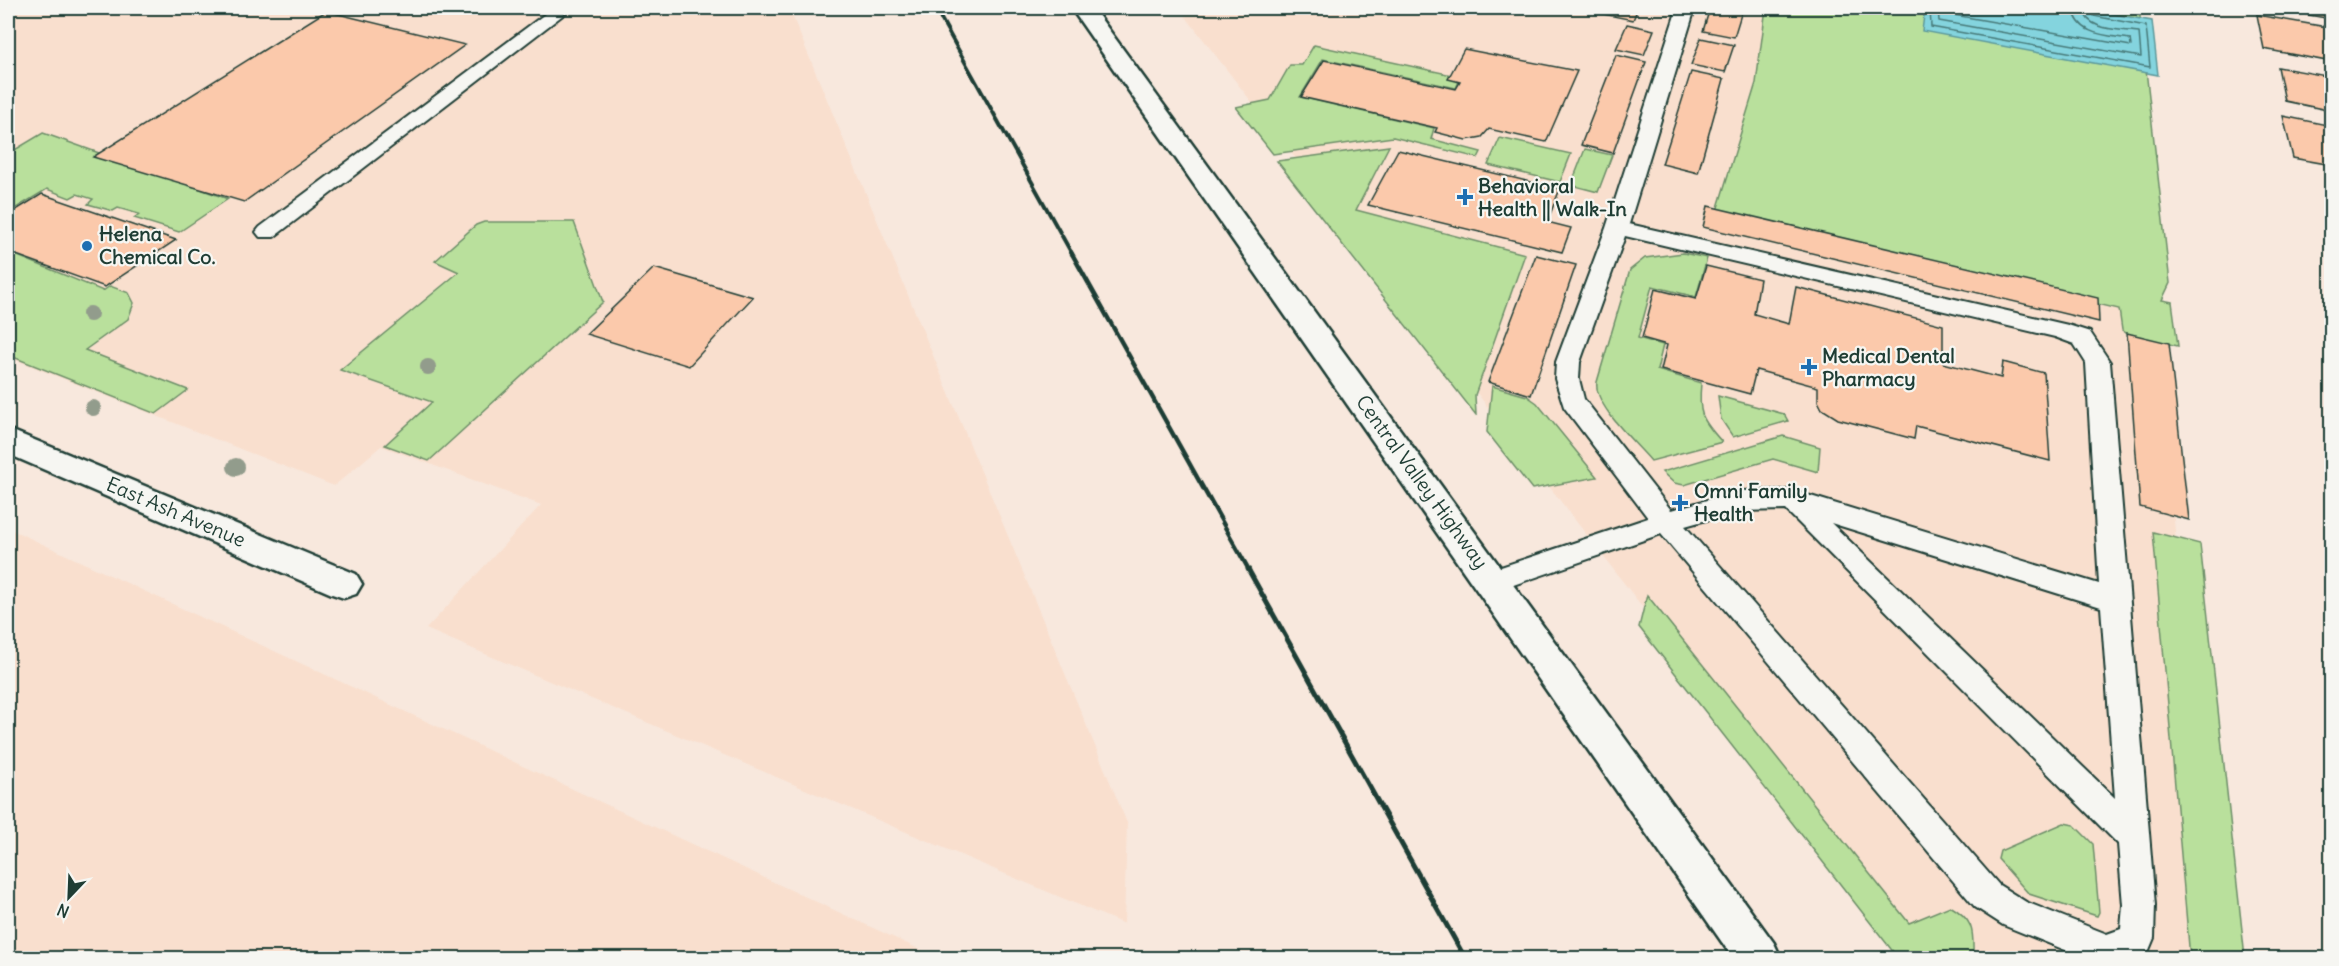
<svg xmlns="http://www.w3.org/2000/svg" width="2339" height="966" font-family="Delius,sans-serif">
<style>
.built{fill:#f9dfce}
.green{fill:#b9e09c;stroke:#6c8e68;stroke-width:1.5}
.water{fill:#84d4de;stroke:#5c989a;stroke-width:1.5}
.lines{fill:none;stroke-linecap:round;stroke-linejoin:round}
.shore{stroke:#477978;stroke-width:1.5}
.building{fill:#fbc9ab;stroke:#1f3d34;stroke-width:1.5}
.lane-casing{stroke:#1f3d34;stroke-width:4}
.street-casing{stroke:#1f3d34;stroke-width:5}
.primary-casing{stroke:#1f3d34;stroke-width:5}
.lane{fill:#f6f6f2;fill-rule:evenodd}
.street{fill:#f6f6f2;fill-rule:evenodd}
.primary{fill:#f6f6f2;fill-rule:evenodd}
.rail-far2{stroke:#1f3d34;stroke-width:4}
.rail-far1{stroke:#1f3d34;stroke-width:4.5}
.rail{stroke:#1f3d34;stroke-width:5}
.tree{fill:#929c8c}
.poi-dot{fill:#1f6fb2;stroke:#f6f6f2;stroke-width:2}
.labels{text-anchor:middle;stroke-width:4.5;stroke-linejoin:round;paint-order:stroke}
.poi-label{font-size:20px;font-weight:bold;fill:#1f3d34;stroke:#f6f6f2;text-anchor:start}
.street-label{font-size:20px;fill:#1f3d34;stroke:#f6f6f2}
</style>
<rect width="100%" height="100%" fill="#f8e8dd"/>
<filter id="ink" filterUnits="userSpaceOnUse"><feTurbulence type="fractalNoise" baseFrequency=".0167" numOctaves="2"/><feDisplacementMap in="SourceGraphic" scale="12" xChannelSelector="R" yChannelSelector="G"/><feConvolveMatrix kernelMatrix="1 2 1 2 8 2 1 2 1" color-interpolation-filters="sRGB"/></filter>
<g filter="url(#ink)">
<g class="built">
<path d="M8 8H789L1127 823 1124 924 426 629 541 505 381 446 334 486 8 357Z"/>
<path d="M1179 8H1766L1756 83 1717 214 2154 317 2217 958H1914Z"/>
<path d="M8 528 938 958H8Z"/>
</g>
<g class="green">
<path d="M1766 8H2139L2170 283 2162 300 2172 302 2178 346 2129 335 2122 330 2119 309 1716 214 1756 83Z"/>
<path d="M1314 45 1461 77 1456 88 1323 59 1300 97 1434 128 1431 139 1481 152 1478 158 1393 137 1273 154 1236 107 1270 100 1290 65H1302Z"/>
<path d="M43 133 228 199 179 232 134 218 139 214 118 208 113 211 88 204 93 199 77 194 70 198 47 189 8 213V154Z"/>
<path d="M1500 138 1571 154 1560 182 1488 165Z"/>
<path d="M1389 146 1356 210 1525 254 1475 395 1476 415 1277 161Z"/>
<path d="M1585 149 1612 155 1598 192 1571 185Z"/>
<path d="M484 222H574L603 302 429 461 385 445 432 402 340 370 459 272 435 261 476 225Z"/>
<path d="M8 252 103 291 110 286 129 293 134 303 128 319 85 350 188 390 156 414 8 355Z"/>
<path d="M1683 253 1707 258 1696 297 1652 286 1638 338 1663 345 1657 370 1701 383C1698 413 1701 419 1722 442L1651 461C1636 443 1593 405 1597 382L1630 270 1645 258Z"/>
<path d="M1492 386 1527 396 1537 403 1597 477 1532 489 1487 432Z"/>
<path d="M1718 396 1784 414 1788 421 1733 437 1721 419Z"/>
<path d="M1783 436 1820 447 1818 472 1773 459 1684 485 1674 483 1662 472Z"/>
<path d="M2153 532 2200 544 2245 958H2190Z"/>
<path d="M1647 595 1909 923 1950 906C1976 921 1973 933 1973 958H1898L1639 627Z"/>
<path d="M2064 823 2074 825 2093 844 2099 912 2097 916 2029 894 1998 859 2000 851Z"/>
</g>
<path class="water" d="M1925 8H2080L2152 21 2158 75 1922 31Z"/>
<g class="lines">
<g class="shore">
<path d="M1930 8 1931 27 2150 67 2146 26 2094 16 2090 8"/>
<path d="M1938 8 1939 21 2141 57 2139 32C2119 29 2088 32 2082 8"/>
<path d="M1947 8 1949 14 2131 46 2130 39C2106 35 2078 36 2073 8"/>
</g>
</g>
<g class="building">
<path d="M1573 8H1638L1633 20Z"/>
<path d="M1710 8 1742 11 1734 37 1703 31Z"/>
<path d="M2269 8H2332V19Z"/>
<path d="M326 11 465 45 244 202 93 157Z"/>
<path d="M2257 15 2332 28V62L2264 49Z"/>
<path d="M1627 24 1654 30 1644 55 1616 49Z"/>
<path d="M1701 38 1734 45 1725 72 1691 65Z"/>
<path d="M1464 49 1577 71 1546 142 1489 129 1482 137 1466 140 1435 132 1437 128 1301 97 1324 60 1456 89 1460 82 1448 79Z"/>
<path d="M1616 55 1646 62 1613 153 1581 145Z"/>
<path d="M2278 67 2332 77V111L2285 101Z"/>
<path d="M1691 72 1724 79 1698 173 1662 164Z"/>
<path d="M2283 116 2332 126V165L2293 158Z"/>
<path d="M1398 150 1560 189 1547 222 1571 228 1562 252 1368 205Z"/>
<path d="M42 194 176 240 105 287 8 252V215Z"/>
<path d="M1708 206 2098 298 2099 322 1703 227Z"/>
<path d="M1536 255 1576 265 1531 395 1488 382Z"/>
<path d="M1706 266 1760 279 1754 314 1789 324 1796 287 1943 325V363L2001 378 2003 362 2044 373 2050 461 1916 426 1914 439 1838 419 1822 409 1818 401V387L1756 370 1750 394 1661 370 1667 345 1642 338 1655 289 1696 299Z"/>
<path d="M654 268 753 297 689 366 586 334Z"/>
<path d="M2127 333 2169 343 2189 520 2140 507Z"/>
</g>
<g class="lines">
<defs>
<g id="lane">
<path d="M553 8H572L274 237H260L256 232 260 227Z"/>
<path d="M1674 8H1691L1693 15 1629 224 2068 325 2090 332 2110 362 2155 905 2154 938 2149 950 2134 958H2085L2003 925 1975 907 1661 534 1493 592 1483 589 1479 581 1483 573 1648 518 1564 407 1555 379 1556 362 1606 228 1675 15ZM1625 236 2055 337 2074 344 2086 363 2099 584 1791 490 1739 491 1671 510 1584 399 1579 379 1580 362ZM1786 510 2118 844 2123 905 2121 929 2107 934 2026 902 1999 885 1685 526 1739 511ZM1831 523 2101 607 2115 798Z"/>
</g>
<path id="street" d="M8 429 356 574 362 584 356 594 344 598 332 594 8 454Z"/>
<path id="primary" d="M1071 8H1093L1774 943 1781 958H1733Z"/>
</defs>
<use href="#lane" class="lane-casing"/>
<use href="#street" class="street-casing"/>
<use href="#primary" class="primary-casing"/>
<use href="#lane" class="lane"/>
<use href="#street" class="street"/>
<use href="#primary" class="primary"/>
<path class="rail-far2" d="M935 8 1072 254"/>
<path class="rail-far1" d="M1071 252 1249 570"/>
<path class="rail" d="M1248 569 1465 958"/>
</g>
<g class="tree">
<circle cx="90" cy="314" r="8"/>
<circle cx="428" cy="367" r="8"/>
<circle cx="93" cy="408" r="8"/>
<circle cx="236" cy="467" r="9"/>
</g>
</g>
<g class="poi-dot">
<path d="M1462 188h6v6h6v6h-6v6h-6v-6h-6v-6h6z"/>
<circle cx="87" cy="246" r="6"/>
<path d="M1806 358h6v6h6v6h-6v6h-6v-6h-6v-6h6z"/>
<path d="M1677 494h6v6h6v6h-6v6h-6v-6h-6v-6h6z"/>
</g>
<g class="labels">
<g class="poi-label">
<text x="1478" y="193">Behavioral<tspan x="1478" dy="23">Health || Walk-In</tspan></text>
<text x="99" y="241">Helena<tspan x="99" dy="23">Chemical Co.</tspan></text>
<text x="1822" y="363">Medical Dental<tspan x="1822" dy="23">Pharmacy</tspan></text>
<text x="1694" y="498">Omni Family<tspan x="1694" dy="23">Health</tspan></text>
</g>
<g class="street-label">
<text transform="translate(1422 482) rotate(54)" y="7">Central Valley Highway</text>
<text transform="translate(176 512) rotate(23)" y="7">East Ash Avenue</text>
</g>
</g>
<rect width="2339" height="966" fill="none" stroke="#f6f6f2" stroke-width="30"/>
<rect x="15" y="15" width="2309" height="936" fill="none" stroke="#1f3d34" stroke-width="2" filter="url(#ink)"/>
<g transform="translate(69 897) rotate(203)" stroke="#f6f6f2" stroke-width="4.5" paint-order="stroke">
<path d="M0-4.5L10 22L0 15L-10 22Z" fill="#1f3d34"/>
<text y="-9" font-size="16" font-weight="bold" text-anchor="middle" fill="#1f3d34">N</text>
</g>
</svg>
